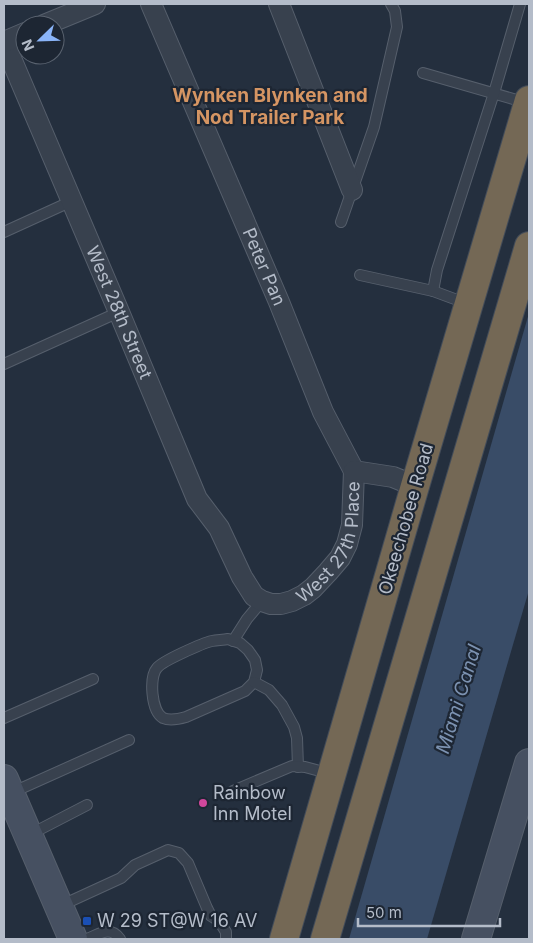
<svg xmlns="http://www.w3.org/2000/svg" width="533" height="943" font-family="Inter,sans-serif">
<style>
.water{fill:#394c67}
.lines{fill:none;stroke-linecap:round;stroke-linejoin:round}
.lane-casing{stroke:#565f6c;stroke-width:12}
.street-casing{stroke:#565f6c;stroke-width:22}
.secondary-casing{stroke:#565f6c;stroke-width:30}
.highway-casing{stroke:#434c59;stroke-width:30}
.lane{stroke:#38414e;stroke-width:10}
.street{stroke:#38414e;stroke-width:20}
.secondary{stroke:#465061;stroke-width:28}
.highway{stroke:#746855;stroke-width:28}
.hotel-dot{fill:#d1479c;stroke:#1d2633;stroke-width:2}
.transit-dot{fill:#1a4fb4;stroke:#1d2633;stroke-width:2}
.labels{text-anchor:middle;stroke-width:4.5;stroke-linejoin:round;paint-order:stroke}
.street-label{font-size:18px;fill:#b4bcc9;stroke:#1d2633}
.poi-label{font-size:18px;fill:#b4bcc9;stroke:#1d2633;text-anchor:start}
.neighbourhood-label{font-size:19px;font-weight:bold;fill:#d59563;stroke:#1d2633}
.water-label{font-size:19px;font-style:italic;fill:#7c92b1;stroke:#1d2633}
</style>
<rect width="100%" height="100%" fill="#242f3e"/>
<path class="water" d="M529 313V590L427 939H349Z"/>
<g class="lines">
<defs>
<g id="lane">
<path d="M423 73 527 103"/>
<path d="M341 222 374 127 397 27 395 11 391 4"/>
<path d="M4 232 72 201"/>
<path d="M360 275 433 291"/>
<path d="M468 304 433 291 437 270 494 93 520 4"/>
<path d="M4 364 119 312"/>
<path d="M228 639 240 643 248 650 255 660 257 670 254 682 245 691 186 717C179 719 170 721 163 718 151 711 149 677 157 668 162 661 203 643 212 641 217 640 223 640 228 639Z"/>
<path d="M233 641 247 619 262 601"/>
<path d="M254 682 269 690 282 705 294 727 297 738 298 767"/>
<path d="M4 718 93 679"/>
<path d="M233 791 292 766 305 767 331 774"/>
<path d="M11 793 129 740"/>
<path d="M29 835 87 805"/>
<path d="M60 906 121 878 135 865 168 850 179 853 188 863 207 908 211 916 219 921 226 932V939"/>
<path d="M87 939C100 934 110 925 120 939"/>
</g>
<g id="street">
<path id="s1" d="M151 4 279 302 323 412 354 471"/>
<path d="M279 4 352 190"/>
<path d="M44 25 95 4"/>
<path id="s2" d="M4 42 119 312 197 499 219 528 242 577 254 596 262 601 271 604H281L292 601 304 595 313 588 328 572 340 558 347 544 352 525 354 471"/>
<path d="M4 42 25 33"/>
<path d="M354 471 393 477 415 486"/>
</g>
<g id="secondary">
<path d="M4 779 73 939"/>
<path d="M476 939 529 763"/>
</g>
<g id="highway">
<path d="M284 939 415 486 529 100"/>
<path d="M325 939 529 246"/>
</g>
</defs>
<use href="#lane" class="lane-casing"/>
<use href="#street" class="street-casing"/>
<use href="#secondary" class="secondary-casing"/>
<use href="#highway" class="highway-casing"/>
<use href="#lane" class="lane"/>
<use href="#street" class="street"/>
<use href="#secondary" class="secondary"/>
<use href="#highway" class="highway"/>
</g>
<circle class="hotel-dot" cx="203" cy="803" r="5"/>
<rect class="transit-dot" x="82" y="916" width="10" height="10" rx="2.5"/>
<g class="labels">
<g class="street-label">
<text dy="6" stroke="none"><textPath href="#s1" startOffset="286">Peter Pan</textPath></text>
<text dy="6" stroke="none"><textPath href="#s2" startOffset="294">West 28th Street</textPath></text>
<text transform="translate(406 519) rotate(-74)" y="6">Okeechobee Road</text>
<text dy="6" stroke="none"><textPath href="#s2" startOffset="725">West 27th Place</textPath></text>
</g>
<g class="poi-label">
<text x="213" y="799">Rainbow<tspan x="213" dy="21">Inn Motel</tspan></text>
<text x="97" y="927">W 29 ST@W 16 AV</text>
</g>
<g class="neighbourhood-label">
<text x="270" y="102">Wynken Blynken and<tspan x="270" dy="22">Nod Trailer Park</tspan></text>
</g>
<g class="water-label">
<text transform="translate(458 699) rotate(-73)" y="7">Miami Canal</text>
</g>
</g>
<rect width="533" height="943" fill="none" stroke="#b4bcc9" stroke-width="10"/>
<g transform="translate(40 40) rotate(247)"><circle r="24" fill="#1d2633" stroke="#59626f"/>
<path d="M0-4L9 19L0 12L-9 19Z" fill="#8ab4f8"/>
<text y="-8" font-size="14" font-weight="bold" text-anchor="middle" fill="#b4bcc9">N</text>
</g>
<path d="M358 918v8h142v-8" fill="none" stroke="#b4bcc9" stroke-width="2.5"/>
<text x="366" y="918" font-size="15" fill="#b4bcc9" stroke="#1d2633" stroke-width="4" paint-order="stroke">50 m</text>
</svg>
